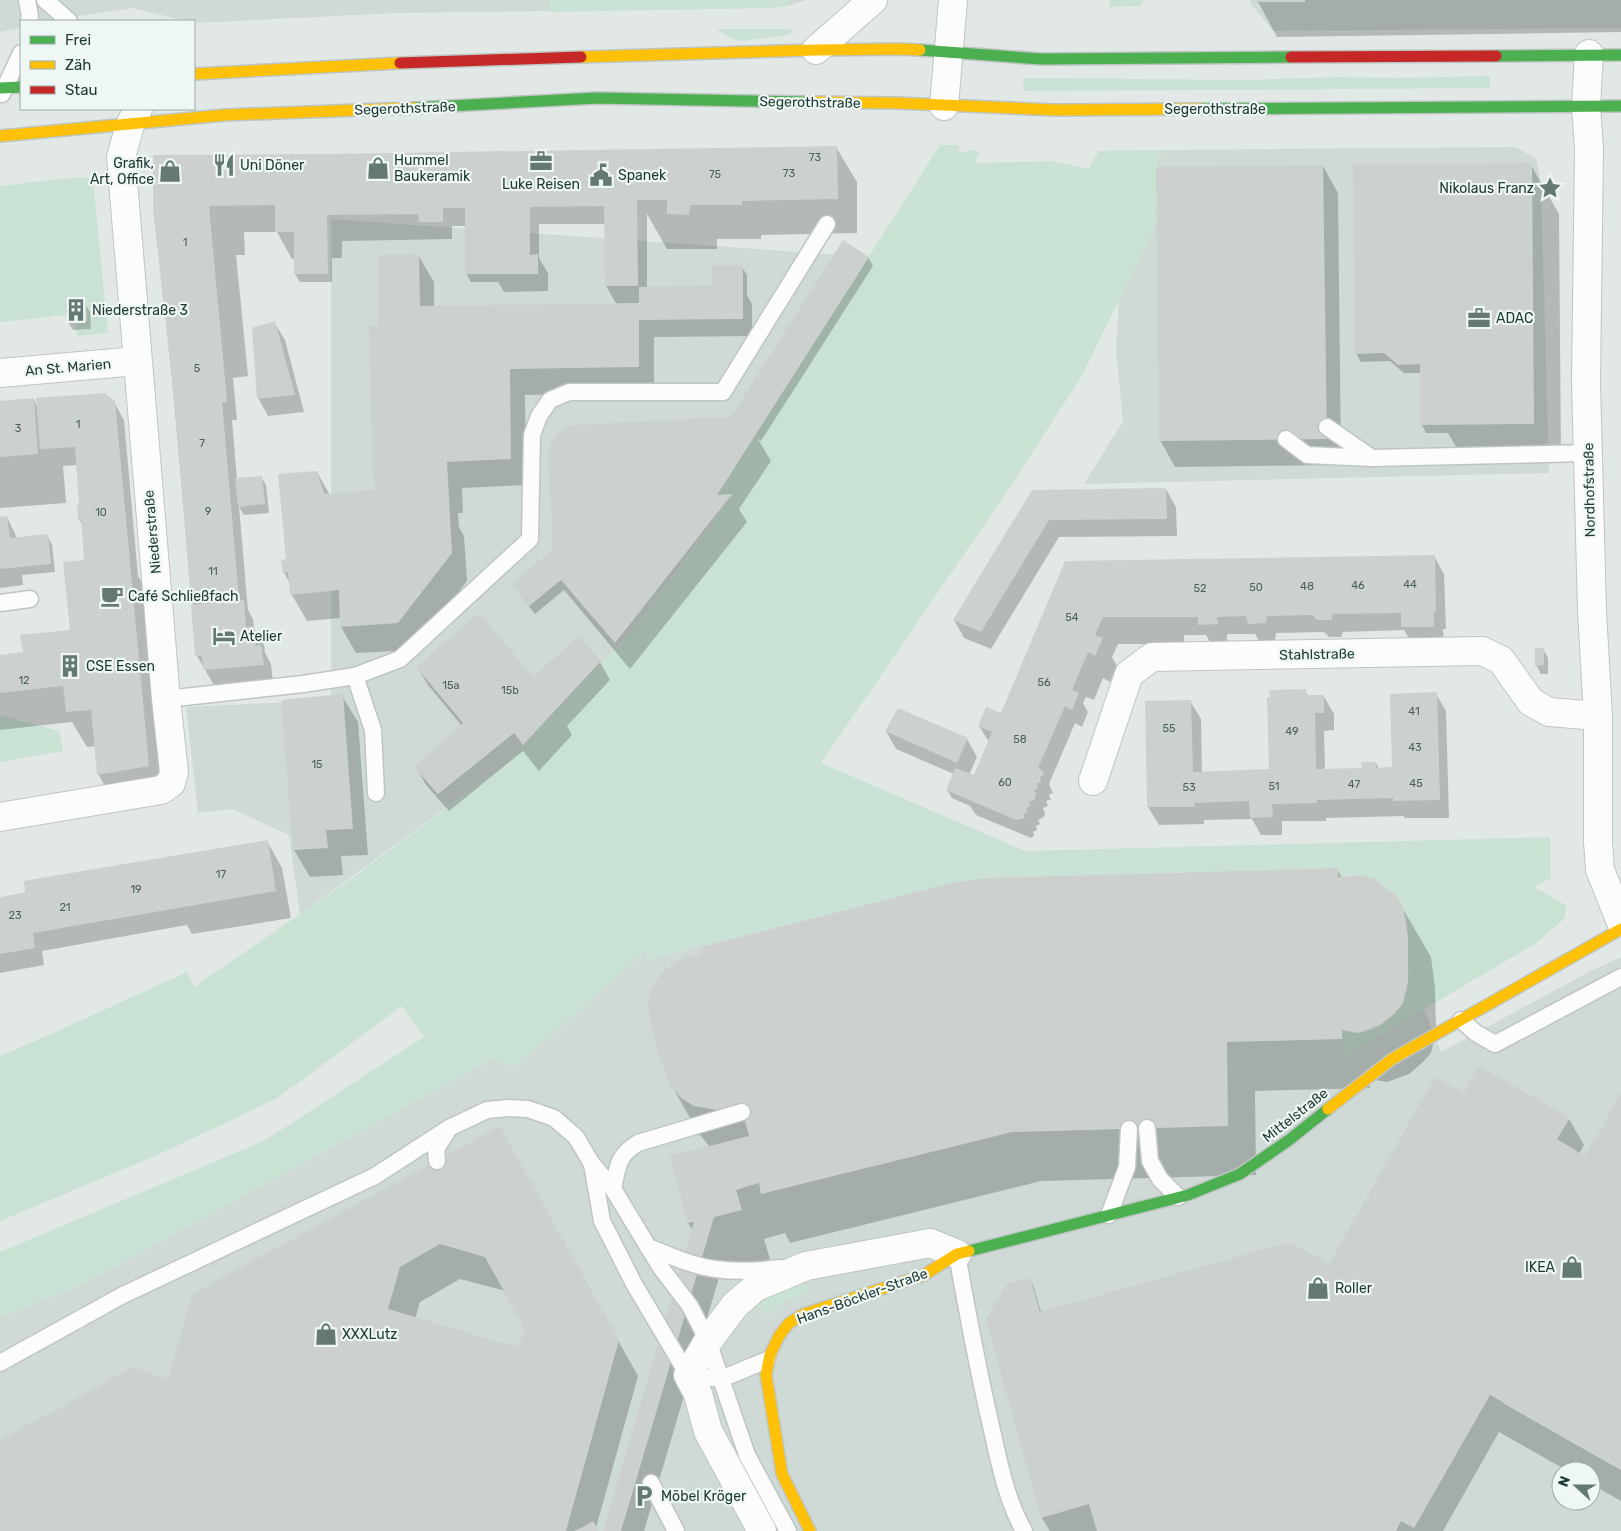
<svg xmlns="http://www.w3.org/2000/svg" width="1621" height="1531" font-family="Rubik,sans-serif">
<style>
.built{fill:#cfd9d6;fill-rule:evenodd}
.green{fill:#cae2d4}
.shadow{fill:#0003;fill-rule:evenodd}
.building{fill:#ccd1d0;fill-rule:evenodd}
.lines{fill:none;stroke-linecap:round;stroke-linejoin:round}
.lane-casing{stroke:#bfc5c3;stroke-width:19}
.street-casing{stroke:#bfc5c3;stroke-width:30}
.fast-casing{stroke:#bec6c3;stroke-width:14}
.slow-casing{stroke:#bec6c3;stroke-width:14}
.jam-casing{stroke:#bec6c3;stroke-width:14}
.lane{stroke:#fbfcfb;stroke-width:16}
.street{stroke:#fbfcfb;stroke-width:28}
.fast{stroke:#4caf50;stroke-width:11}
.slow{stroke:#ffc107;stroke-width:11}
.jam{stroke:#c62828;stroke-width:11}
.labels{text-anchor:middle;stroke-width:4.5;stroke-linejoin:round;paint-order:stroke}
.number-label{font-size:11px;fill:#4b605d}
.street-label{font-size:14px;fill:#203b37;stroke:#eff7f4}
.poi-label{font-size:14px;fill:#203b37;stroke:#eff7f4;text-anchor:start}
</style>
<rect width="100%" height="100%" fill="#e2e8e6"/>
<g class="built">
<path d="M0 0H826H806L787 6 766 8 400 13 194 23V21H186L132 8 84 15 53 21H21V28L0 32Z"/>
<path d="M1250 0H1621V28L1273 31 1250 3Z"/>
<path d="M1516 147 1536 159 1541 184 1549 473 1084 484 1123 421 1116 351 1119 299 1157 223 1156 167 1164 150Z"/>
<path d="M331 219 869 257 717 494H732L638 625 504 766 300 914 289 835 232 809 198 813 186 707 331 700Z"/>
<path d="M1338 868V877L1359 875 1374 879 1397 896 1403 907 1408 937V981L1403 1003 1394 1014 1381 1024 1358 1033 1342 1030 1345 1056 1424 1009 1441 1052 1587 973 1621 957V1531H0V1317L83 1284 490 1060 516 1066 646 950 647 960 956 882 987 878ZM1561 1471H1591V1501H1561Z"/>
</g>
<g class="green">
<path d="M549 0H790L787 6 766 8 549 12Z"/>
<path d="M1111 0H1143L1141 6 1109 7Z"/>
<path d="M716 29H790L793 32 787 35 739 41 728 37Z"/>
<path d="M1490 76V88L1023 91 1024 78 1250 80 1339 77 1397 78Z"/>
<path d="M940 145H958L960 153 976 150 979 152 975 163 1053 161 1088 169 1099 151 1164 150 1156 167 1157 223 1080 379 1006 493 821 763 1025 851 1550 837 1551 878 1534 887 1567 906 1564 919 1536 943 1345 1056 1342 1030C1346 1031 1352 1033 1357 1033 1379 1033 1402 1011 1407 990 1409 978 1408 965 1408 952 1408 938 1409 920 1403 906 1396 890 1375 877 1357 875 1351 874 1344 876 1338 877V868L987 878 956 882 647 960 646 950 516 1066 490 1060 83 1284 0 1317V1252L264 1141 424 1037 402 1006 276 1099 155 1156 0 1221V1056L49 1035 187 972 194 987 348 881 504 766 638 625 732 495H717Z"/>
<path d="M78 177 89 178 94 189 108 333 77 336 75 322H67L66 315 0 322V186Z"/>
<path d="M0 715 59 731 63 751 0 762Z"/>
<path d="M798 1284 806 1285 808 1287 807 1292 786 1301 768 1315 753 1303Z"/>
</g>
<g class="shadow">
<path d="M1257 0H1621V32L1277 37Z"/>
<path d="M836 147 857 182V233L761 235V239H717V249H667L647 214V288L714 287 742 267 747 275V295L752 304V336L654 337V393L525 395 526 485 462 488 463 513H458L459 527 464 536 467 581 414 650 356 653 341 627V618L307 621 292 595 290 584 284 572 317 472 330 495 379 492V326L418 255 434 282V307L617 305 606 286V224H539V258L548 273V291L504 292 498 282H471L466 273V226H452V239L342 241V258H332V282H300L295 274V259H292L277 232H244L245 255H236L248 376 233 378 237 420H232L237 479 261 477 266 485 269 513 244 515 239 507 248 610 253 619 254 628 264 645 265 653 271 664 273 682 215 687 197 656 192 606 194 605 192 603 168 333 154 205 419 154Z"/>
<path d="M1531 165 1559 214 1561 458 1463 459 1448 433H1426L1422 425 1421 373H1404L1390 361 1361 362 1356 353Z"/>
<path d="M1323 166 1338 193 1341 465 1175 467 1160 440Z"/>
<path d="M868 257 873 266 761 441 758 439 771 461 739 509 747 522 630 669 564 590 535 614 513 585 732 419Z"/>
<path d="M85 304 90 312 91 329 73 330 68 322Z"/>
<path d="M274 322 285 340 304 412 268 416 258 398Z"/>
<path d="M34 400 38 408 114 402 124 420 138 576 148 593 168 801 118 809 98 774 96 746 87 747 72 722 0 730V656L24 653 71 632 85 562 82 524 79 519 81 506 77 465 63 466 66 503 0 508V402Z"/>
<path d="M1166 489 1176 507 1177 536 1059 537 991 649 964 638 954 620 1033 491Z"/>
<path d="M7 517 17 538 47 536 52 544 55 572 22 575 23 585 0 588V518Z"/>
<path d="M1434 556 1444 574 1446 629H1443L1444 644 1413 645 1404 630 1343 632 1341 637H1329L1324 632 1276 633 1275 641H1259L1255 634H1227V642H1210L1206 635H1184V644H1118L1112 657 1117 666 1110 682 1103 678 1094 700 1086 697 1083 703 1088 712 1082 727 1075 723 1049 784 1053 793 1049 795 1051 800 1046 801 1048 806 1043 808 1045 813 1044 817 1038 820 1040 824 1036 826 1037 830 1033 832 1034 836 1031 838 976 815 970 806 952 798 947 790 954 774 896 749 886 731 967 739 977 757 969 775 974 777 989 742 979 726 1001 715 1066 562Z"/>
<path d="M1543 649 1548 658V674H1541L1536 665Z"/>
<path d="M600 662 610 680 567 726 572 735 539 771 523 751 449 811 426 785 416 767 462 726 428 685 417 667 536 683Z"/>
<path d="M1305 691 1309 697H1324L1334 714V730L1324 731 1325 770 1363 769 1376 763 1379 769H1394L1436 694 1446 711 1449 818H1405L1403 816 1326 818V821H1282V835H1261L1252 819 1204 820V824L1159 825 1148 807 1146 702 1190 701 1201 719 1202 773 1270 770Z"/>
<path d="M342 696 358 722 368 855 341 856 343 875 310 877 294 850 282 701Z"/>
<path d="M267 841 282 868 291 918 192 934 187 925 42 951 44 965 0 973V898Z"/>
<path d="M1337 869 1342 878 1396 897 1431 957 1435 988 1436 1031 1431 1053 1422 1063 1409 1074 1387 1082 1369 1079 1370 1088 1255 1091 1256 1175 1041 1181 790 1243 785 1233 764 1239 770 1259 721 1271 644 1531H605L693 1231 688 1223 672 1157 710 1147 700 1135 671 1085Z"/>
<path d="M1464 1094 1569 1119 1584 1145 1579 1154 1586 1158 1621 1095V1467L1503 1400V1403L1621 1470V1501L1591 1484V1471H1568L1499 1432 1443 1531H1050L1042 1518 1030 1279 1034 1288 1041 1312 1330 1266Z"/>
<path d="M519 1163 638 1376 596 1528 598 1531H0V1442L169 1382ZM460 1279 506 1291 527 1328 519 1350 415 1319 420 1302Z"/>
</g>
<g class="building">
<rect x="1256" y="0" width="49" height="2"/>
<path d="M837 146 838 199 742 201V205H690L689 215 667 214V200H637L638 286H605L604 206 530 207V255L538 254V274H465V208H443V222H419L418 214 327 215 328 274H294V232H275V205L209 206 227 402H222L239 598 191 603 175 408 153 209V155L326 154Z"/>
<path d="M1532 163 1534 424 1420 425V364L1398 365 1384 353 1355 354 1353 164Z"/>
<path d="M1323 165 1327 439 1159 441 1156 167Z"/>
<path d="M843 240 869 257 717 495 732 494 615 643 561 580 529 606 512 584 553 549 548 452 551 443 556 435 563 429 572 425 731 417Z"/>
<path d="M419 254 420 306 639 303V287L712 285V265H743V319L639 320V367L510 369 511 459 447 462 452 553 398 623 340 627 339 590 290 595 288 572 283 573 281 560 286 559 278 474 317 471 324 494 376 490 372 463 369 326 378 325V255Z"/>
<path d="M86 302 87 321 67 322 65 304Z"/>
<path d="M275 321 295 395 257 399 252 328Z"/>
<path d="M105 393 115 401 149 766 97 775 91 710 66 712 63 686 0 693V655L23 652 20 635 70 630 63 562 84 560 81 519H78L77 505H79L75 447 40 449 36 398Z"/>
<path d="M34 398 38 454 0 457V401Z"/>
<path d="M262 476 265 504 238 507 235 478Z"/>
<path d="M1166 488 1167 519 1049 520 981 632 953 620 1032 490Z"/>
<path d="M7 516 10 538 48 534 51 564 0 569V517Z"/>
<path d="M1435 555 1436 612H1434V627H1401V613L1333 614 1332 620H1317L1313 615 1267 616 1266 623 1248 624 1246 616 1217 617 1218 624 1198 625V617H1103L1095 635 1103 638 1095 656 1088 652 1072 690 1079 693 1072 710 1065 706 1038 768 1042 770 1044 775 1040 777 1041 782 1037 783 1038 788 1034 790 1036 794 1034 800 1029 802 1031 806 1026 808 1028 812 1023 814 1025 818 1016 820 946 790 955 768 974 775 992 732 978 726 986 707 1001 713 1065 561Z"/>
<path d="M244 600 246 627 254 626 256 646 261 645 264 665 203 670 202 656H195L191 605Z"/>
<path d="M479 613 533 677 579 636 601 661 523 745 514 733 438 794 414 767 463 723 416 667Z"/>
<path d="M1535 648H1544V665L1535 666Z"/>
<path d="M1306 689V695H1324V713H1315L1316 769 1362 768 1361 762H1376V768L1392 767 1390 694 1437 692 1440 800 1393 801V798L1317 800V803L1272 804 1273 817 1250 818 1249 801 1194 803 1195 807H1147L1145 701 1191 700 1193 772 1269 769 1267 697H1270L1269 690Z"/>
<path d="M343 694 353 829 326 830 328 848 293 850 281 700Z"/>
<path d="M898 708 968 738 957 763 885 731Z"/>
<path d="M268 840 276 891 33 933 35 948 0 954V897L25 893 24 881Z"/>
<path d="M1338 868V877L1359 875 1375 879 1397 896 1403 907 1408 937V981L1403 1003 1394 1014 1381 1024 1370 1029 1358 1033 1342 1030V1039L1227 1042 1228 1126 1012 1132 761 1194 759 1183 736 1190 742 1210 714 1217 621 1531H603L694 1222 687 1223 670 1156 749 1136 741 1105 716 1110 694 1106 681 1098 670 1086 657 1049 648 1007 651 990 661 974 675 962 687 956 702 955 701 947 956 882 987 878Z"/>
<path d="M1479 1066 1570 1118 1557 1139 1585 1156 1621 1093V1469L1490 1395 1414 1528 1401 1521 1396 1531H1097L1089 1504 1041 1518 986 1320 1007 1284 1030 1278 1040 1312 1290 1242 1329 1264 1435 1077 1464 1093Z"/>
<path d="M500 1126 619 1340 566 1531H0V1440L134 1367 168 1380 192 1294ZM440 1244 485 1257 525 1329 518 1348 388 1309 400 1267Z"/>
<path d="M593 1521 599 1531H574L583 1527Z"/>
</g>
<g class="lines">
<defs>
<g id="lane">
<path d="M27 0 30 16 29 21"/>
<path d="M45 0 69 21"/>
<path d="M2 94 21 53"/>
<path d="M1327 427 1372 458"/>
<path d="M1286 439 1307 455 1372 458 1588 453"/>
<path d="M0 603 30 599"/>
<path d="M355 676 373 730 376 793"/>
<path d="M166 699 303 684 355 676 400 659 530 539 532 435 539 416 550 400 569 392H723L827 224"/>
<path d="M1461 1020 1476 1033 1495 1044 1621 977"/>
<path d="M1147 1128 1150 1161 1160 1179 1178 1197"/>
<path d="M437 1161 436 1149 447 1132"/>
<path d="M592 1164 602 1221 634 1284 688 1375 721 1379 767 1360"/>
<path d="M613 1189C618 1166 617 1156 638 1143L742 1112"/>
<path d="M1109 1215 1127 1167 1129 1129"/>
<path d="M648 1247C669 1255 692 1266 715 1269 737 1272 759 1271 781 1268"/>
<path d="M957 1254C967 1311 978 1369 991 1426 999 1461 1006 1499 1024 1531"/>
<path d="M0 1363 121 1296 375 1176 449 1128 487 1110 509 1108 528 1109 554 1118 576 1137 592 1164 613 1189 661 1268 690 1306 708 1341 747 1455 788 1531"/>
<path d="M651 1483 676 1531"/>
</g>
<g id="street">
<path d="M816 50 873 0"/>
<path d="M1589 54 1586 106 1589 149 1586 382 1592 611 1598 716V842L1600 870 1621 922"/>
<path d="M944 106 953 0"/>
<path d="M0 373 137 361"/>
<path d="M1093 781 1129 674 1152 657 1482 651 1501 660 1531 702 1549 712 1598 716"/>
<path d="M0 817 161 790 171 783 174 772 166 699 121 157 130 125 138 109"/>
<path d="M762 1531 708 1431 698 1394 688 1375 708 1341 735 1305 756 1287 806 1266 930 1243 957 1254"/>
</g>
<g id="fast">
<path d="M920 50 1041 59 1291 57"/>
<path d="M1496 56 1621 55"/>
<path d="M0 88 21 87"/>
<path d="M413 108 597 98 808 102"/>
<path d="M1201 109 1621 106"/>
<path d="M969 1251 1188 1195 1240 1174 1289 1140 1328 1109"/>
</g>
<g id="slow">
<path d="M581 57 816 50 901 49 920 50"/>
<path d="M194 74 400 63"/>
<path d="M808 102 897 103 1055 110 1201 109"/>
<path d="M0 136 225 115 413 108"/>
<path d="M1328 1109 1392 1059 1621 929"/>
<path d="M810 1531 782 1474 766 1375 770 1355 779 1336 789 1323 804 1314 924 1275 957 1254 969 1251"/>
</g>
<g id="jam">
<path d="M1291 57 1496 56"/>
<path d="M400 63 581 57"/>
</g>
</defs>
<use href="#lane" class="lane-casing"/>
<use href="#street" class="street-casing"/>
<use href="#fast" class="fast-casing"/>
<use href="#slow" class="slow-casing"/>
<use href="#jam" class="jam-casing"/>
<use href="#lane" class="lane"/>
<use href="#street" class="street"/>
<use href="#fast" class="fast"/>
<use href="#slow" class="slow"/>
<use href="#jam" class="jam"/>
</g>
<defs>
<symbol id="office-bare" viewBox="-9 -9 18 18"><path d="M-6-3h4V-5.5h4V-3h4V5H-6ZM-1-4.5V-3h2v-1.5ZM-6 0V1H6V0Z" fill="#647874" stroke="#eff7f4" stroke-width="2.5" paint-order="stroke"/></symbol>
<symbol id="restaurant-bare" viewBox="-9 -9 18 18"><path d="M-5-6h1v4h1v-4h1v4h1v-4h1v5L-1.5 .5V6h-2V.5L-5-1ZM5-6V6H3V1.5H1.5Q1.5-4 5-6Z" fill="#647874" stroke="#eff7f4" stroke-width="2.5" paint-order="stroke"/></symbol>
<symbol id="shop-bare" viewBox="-9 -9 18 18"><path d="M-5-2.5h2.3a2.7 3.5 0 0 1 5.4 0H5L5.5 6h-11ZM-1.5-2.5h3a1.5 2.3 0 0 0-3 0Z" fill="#647874" stroke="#eff7f4" stroke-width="2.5" paint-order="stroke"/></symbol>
<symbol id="civic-bare" viewBox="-9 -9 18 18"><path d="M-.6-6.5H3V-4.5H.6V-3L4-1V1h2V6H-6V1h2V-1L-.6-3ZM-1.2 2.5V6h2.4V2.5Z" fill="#647874" stroke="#eff7f4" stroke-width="2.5" paint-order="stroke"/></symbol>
<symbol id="sight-bare" viewBox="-9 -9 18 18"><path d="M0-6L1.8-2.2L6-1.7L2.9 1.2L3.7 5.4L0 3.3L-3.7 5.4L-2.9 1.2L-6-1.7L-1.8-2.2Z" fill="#647874" stroke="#eff7f4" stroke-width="2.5" paint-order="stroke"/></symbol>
<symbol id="building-bare" viewBox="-9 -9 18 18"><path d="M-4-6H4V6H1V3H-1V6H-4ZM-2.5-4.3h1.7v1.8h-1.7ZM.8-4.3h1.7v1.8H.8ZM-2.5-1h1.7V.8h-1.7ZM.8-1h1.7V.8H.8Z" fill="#647874" stroke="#eff7f4" stroke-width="2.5" paint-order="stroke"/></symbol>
<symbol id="cafe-bare" viewBox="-9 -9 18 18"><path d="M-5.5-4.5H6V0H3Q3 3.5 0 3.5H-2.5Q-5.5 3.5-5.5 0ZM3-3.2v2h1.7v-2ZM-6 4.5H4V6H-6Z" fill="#647874" stroke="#eff7f4" stroke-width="2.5" paint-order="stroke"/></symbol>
<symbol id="hotel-bare" viewBox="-9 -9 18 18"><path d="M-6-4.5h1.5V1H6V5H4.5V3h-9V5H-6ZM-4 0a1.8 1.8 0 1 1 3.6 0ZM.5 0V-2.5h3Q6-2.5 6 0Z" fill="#647874" stroke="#eff7f4" stroke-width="2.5" paint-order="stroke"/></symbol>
<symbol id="parking-bare" viewBox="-9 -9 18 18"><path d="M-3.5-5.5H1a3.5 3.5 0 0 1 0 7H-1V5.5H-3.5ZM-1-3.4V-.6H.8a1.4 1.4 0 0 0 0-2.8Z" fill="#647874" stroke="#eff7f4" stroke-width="2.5" paint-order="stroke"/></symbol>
</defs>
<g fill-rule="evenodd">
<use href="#office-bare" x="525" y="145" width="32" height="32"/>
<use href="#restaurant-bare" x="208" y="149" width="32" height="32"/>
<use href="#shop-bare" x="362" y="152" width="32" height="32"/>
<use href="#shop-bare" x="154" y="155" width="32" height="32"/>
<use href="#civic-bare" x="585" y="159" width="32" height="32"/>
<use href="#sight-bare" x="1534" y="172" width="32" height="32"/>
<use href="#building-bare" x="60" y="294" width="32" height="32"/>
<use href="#office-bare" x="1463" y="302" width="32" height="32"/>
<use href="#cafe-bare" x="96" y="580" width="32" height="32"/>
<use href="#hotel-bare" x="208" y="620" width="32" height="32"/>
<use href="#building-bare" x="54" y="650" width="32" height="32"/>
<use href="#shop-bare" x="1556" y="1251" width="32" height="32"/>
<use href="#shop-bare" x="1302" y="1272" width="32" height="32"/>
<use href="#shop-bare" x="310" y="1318" width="32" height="32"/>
<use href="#parking-bare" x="628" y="1480" width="32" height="32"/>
</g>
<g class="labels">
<g class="number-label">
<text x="815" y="161">73</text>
<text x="789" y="177">73</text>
<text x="715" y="178">75</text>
<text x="185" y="246">1</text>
<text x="197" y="372">5</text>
<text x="78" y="428">1</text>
<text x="18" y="432">3</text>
<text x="202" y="447">7</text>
<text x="208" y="515">9</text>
<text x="101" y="516">10</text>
<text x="213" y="575">11</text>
<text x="1410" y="588">44</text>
<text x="1358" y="589">46</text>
<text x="1307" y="590">48</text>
<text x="1256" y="591">50</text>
<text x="1200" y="592">52</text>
<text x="1072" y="621">54</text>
<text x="24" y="684">12</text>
<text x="1044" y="686">56</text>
<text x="451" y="689">15a</text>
<text x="510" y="694">15b</text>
<text x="1414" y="715">41</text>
<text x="1169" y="732">55</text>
<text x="1292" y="735">49</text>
<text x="1020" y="743">58</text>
<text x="1415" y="751">43</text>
<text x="317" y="768">15</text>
<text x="1005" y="786">60</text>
<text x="1416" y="787">45</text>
<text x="1354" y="788">47</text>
<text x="1274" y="790">51</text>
<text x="1189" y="791">53</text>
<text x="221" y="878">17</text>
<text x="136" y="893">19</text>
<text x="65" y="911">21</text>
<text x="15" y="919">23</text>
</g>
<g class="street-label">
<text transform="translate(810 102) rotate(1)" y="5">Segerothstraße</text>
<text transform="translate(405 108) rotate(-2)" y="5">Segerothstraße</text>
<text x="1215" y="114">Segerothstraße</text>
<text transform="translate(68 367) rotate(-5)" y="5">An St. Marien</text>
<text transform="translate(1589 490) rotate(-91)" y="5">Nordhofstraße</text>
<text transform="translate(152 532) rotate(-95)" y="5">Niederstraße</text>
<text transform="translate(1317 654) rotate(-1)" y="5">Stahlstraße</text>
<text transform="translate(1295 1115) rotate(-38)" y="5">Mittelstraße</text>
<text transform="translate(862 1296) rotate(-20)" y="5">Hans-Böckler-Straße</text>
</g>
<g class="poi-label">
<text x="394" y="165">Hummel<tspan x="394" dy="16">Baukeramik</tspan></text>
<text x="154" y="168" text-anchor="end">Grafik,<tspan x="154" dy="16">Art, Office</tspan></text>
<text x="240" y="170">Uni Döner</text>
<text x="618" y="180">Spanek</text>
<text x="541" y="189" text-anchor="middle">Luke Reisen</text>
<text x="1534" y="193" text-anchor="end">Nikolaus Franz</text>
<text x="92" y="315">Niederstraße 3</text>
<text x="1496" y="323">ADAC</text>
<text x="128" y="601">Café Schließfach</text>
<text x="240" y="641">Atelier</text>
<text x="86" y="671">CSE Essen</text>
<text x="1555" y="1272" text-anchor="end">IKEA</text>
<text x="1335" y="1293">Roller</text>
<text x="342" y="1339">XXXLutz</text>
<text x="661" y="1501">Möbel Kröger</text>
</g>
</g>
<rect x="20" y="20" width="175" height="90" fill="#eff7f4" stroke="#9caca8"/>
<rect x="30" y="36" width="25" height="8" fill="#4caf50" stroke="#9caca8"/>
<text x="65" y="45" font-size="15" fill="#203b37">Frei</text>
<rect x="30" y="61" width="25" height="8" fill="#ffc107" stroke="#9caca8"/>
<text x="65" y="70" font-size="15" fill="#203b37">Zäh</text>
<rect x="30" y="86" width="25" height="8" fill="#c62828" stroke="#9caca8"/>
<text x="65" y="95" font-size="15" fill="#203b37">Stau</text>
<g transform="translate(1576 1486) rotate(291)"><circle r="24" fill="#eff7f4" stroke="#9caca8"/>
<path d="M0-4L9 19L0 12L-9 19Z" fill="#647874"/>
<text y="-8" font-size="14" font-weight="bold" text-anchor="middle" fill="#203b37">N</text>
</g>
</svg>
